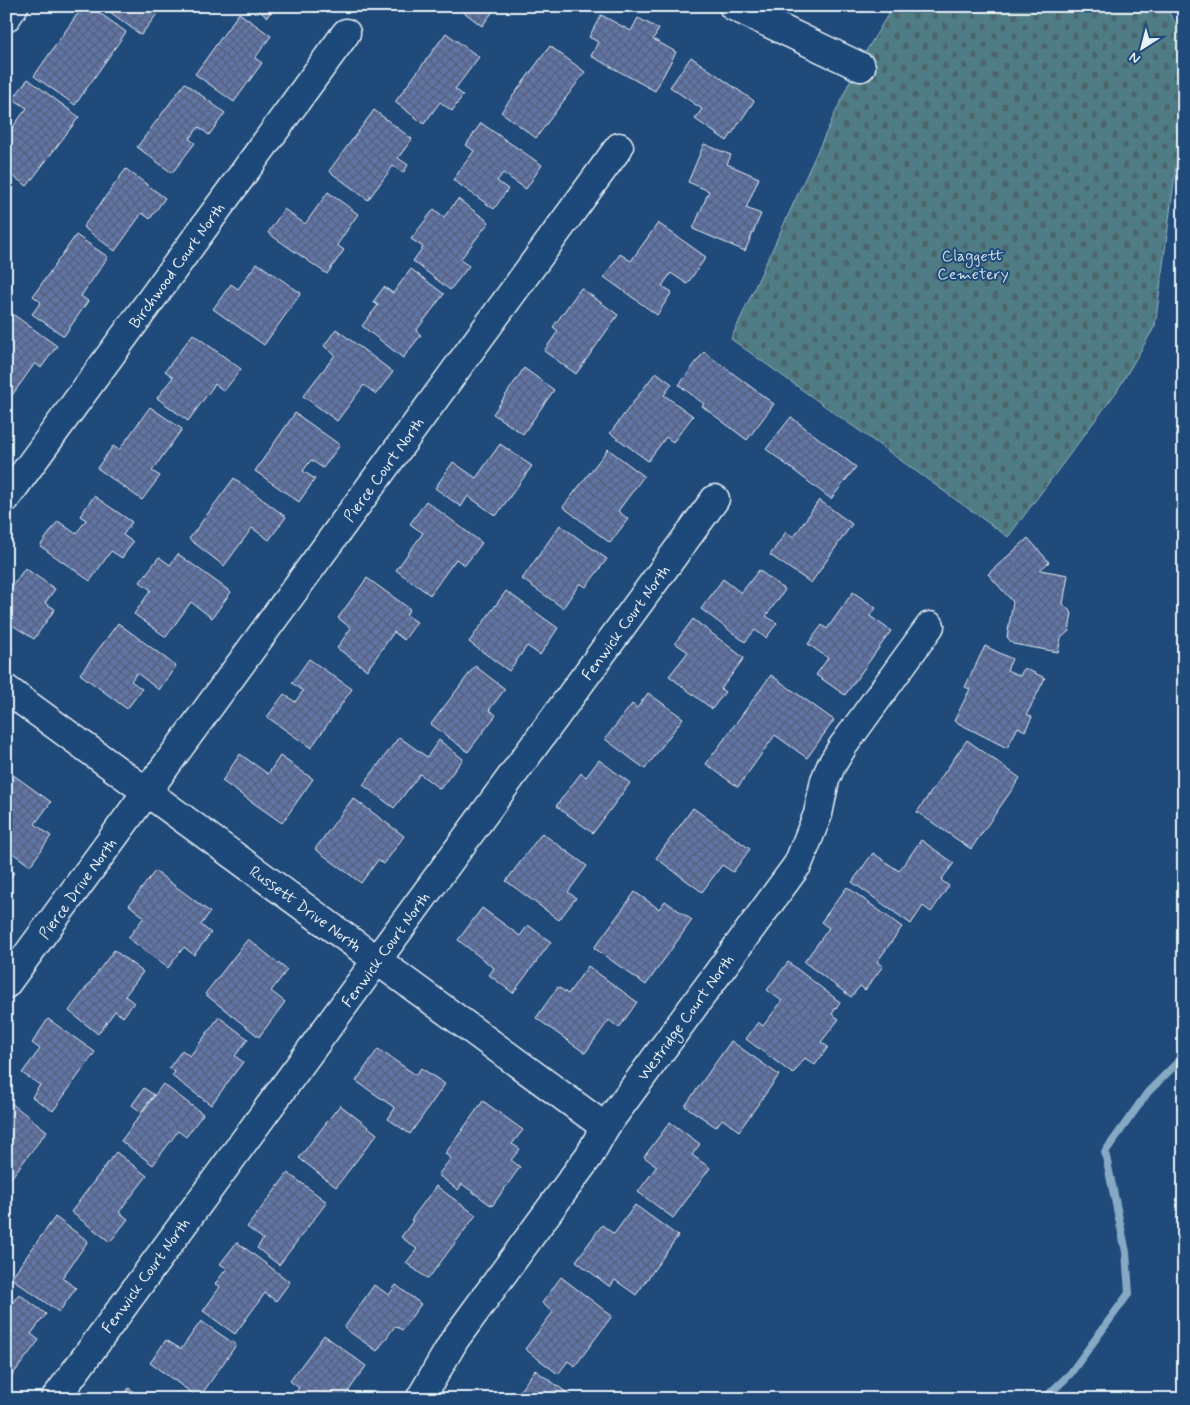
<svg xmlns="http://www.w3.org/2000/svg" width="1190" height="1405" font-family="Mynerve,sans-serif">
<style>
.cemetery{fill:url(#cemetery-stones);stroke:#9cb6be}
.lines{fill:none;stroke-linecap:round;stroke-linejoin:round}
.stream{stroke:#86a9c4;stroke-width:8}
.building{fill:url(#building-cross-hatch);stroke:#e8f1f8}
.minor-casing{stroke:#e8f1f8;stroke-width:31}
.minor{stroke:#1f4a7a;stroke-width:28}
.labels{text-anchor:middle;stroke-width:4;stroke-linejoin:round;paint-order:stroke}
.park-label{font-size:16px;fill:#d1dfe7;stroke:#1f4a7a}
.street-label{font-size:16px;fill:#e8f1f8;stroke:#1f4a7a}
</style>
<defs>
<pattern id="cemetery-stones" width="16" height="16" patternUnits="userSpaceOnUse" patternTransform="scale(1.25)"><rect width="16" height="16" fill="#4f7c85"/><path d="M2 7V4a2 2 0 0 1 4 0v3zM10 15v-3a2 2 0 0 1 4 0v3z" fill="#4b656a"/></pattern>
<pattern id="building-cross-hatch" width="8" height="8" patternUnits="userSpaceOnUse" patternTransform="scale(1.25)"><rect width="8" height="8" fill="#6174a4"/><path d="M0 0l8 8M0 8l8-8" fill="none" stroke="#55607c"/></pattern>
</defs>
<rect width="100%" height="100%" fill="#1f4a7a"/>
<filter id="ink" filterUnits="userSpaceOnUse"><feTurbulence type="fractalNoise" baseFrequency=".02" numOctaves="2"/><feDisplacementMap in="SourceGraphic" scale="10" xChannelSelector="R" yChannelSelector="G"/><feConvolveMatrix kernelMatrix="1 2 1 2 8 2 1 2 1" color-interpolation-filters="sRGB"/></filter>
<g filter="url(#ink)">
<path class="cemetery" d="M893 6H1165L1184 37V106L1155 326 1117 391 1008 537 731 339 855 70Z"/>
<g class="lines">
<path class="stream" d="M1044 1399 1070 1374 1129 1293 1126 1252 1105 1152 1148 1092 1184 1056"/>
</g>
<g class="building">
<path d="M83 6H90L126 32 75 105 34 76Z"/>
<path d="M102 6H163L141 35Z"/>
<path d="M253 6H275L267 17Z"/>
<path d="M456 6H497L482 26Z"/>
<path d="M239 13 271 36 255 58 262 63 234 102 195 74Z"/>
<path d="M601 15 631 31 638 18 659 29 653 39 676 52 655 91 591 56 598 42 589 37Z"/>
<path d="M446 33 479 57 455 89 463 95 452 111 440 102 424 124 395 102Z"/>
<path d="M550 46 585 72 536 138 501 112Z"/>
<path d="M691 57 754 101 727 141 695 119 702 109 670 87Z"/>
<path d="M28 79 79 117 27 186 6 171V136L27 108 13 99Z"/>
<path d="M185 83 225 113 209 135 199 127 189 139 195 143 172 173 137 147Z"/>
<path d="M374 110 412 139 398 158 408 165 403 173 393 166 368 200 329 171Z"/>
<path d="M481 123 542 165 526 189 503 173 497 181 508 189 494 209 453 180 474 151 466 145Z"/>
<path d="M704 144 731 155 727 164 759 178 746 208 761 214 745 251 693 229 709 191 688 182Z"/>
<path d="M126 169 165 198 150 219 142 213 115 251 83 227Z"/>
<path d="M6 182 14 188 6 197Z"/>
<path d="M328 192 358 214 337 245 344 250 327 274 268 233 284 209 305 224Z"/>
<path d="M458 199 489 222 460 260 469 266 450 290 413 261 423 247 411 239 434 209 444 217Z"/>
<path d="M658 223 706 257 687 284 671 273 662 286 672 292 657 315 604 277 620 254 631 261Z"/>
<path d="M76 235 108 257 81 296 88 301 64 336 32 314 41 302 33 296Z"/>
<path d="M257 263 301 293 264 345 213 309 231 284 238 289Z"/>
<path d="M411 269 444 294 416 331 421 335 403 358 362 326 378 305 373 302 384 287 393 293Z"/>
<path d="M581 288 618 315 576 374 544 351 558 331 553 327Z"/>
<path d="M7 310 57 346 41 368 35 363 8 401 6 399Z"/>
<path d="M336 329 393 372 376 394 364 385 337 421 303 396 335 355 324 346Z"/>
<path d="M193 334 241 369 224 391 215 384 188 421 157 398 173 377 165 371Z"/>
<path d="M704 352 774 404 747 440 702 406 704 404 679 385Z"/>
<path d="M524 368 554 390 523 434 493 414Z"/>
<path d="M656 372 672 384 664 395 693 416 673 442 666 437 648 461 610 433Z"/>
<path d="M150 407 182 429 152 471 160 476 142 500 97 468 113 446 119 450Z"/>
<path d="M295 413 340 445 323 468 311 460 303 471 315 479 299 502 255 471Z"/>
<path d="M791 417 856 467 831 499 766 449Z"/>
<path d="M500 444 532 466 496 516 468 496 461 507 435 488 453 462 476 478Z"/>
<path d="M608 449 644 476 618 511 628 519 610 543 563 507Z"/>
<path d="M234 478 286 517 269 540 252 528 224 566 189 539Z"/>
<path d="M94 496 132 522 123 535 133 542 122 558 111 551 90 581 40 546 58 521 76 534 86 520 80 516Z"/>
<path d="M819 500 852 524 811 583 770 555 786 532 794 537Z"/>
<path d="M426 501 482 543 465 565 456 559 430 595 396 570 423 533 410 524Z"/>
<path d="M560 525 607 559 586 587 580 583 563 608 522 579Z"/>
<path d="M1028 538 1049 562 1040 570 1068 575 1063 604 1072 613 1069 631 1061 638 1058 652 1013 644 1007 637 1013 602 988 574Z"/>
<path d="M178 554 231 592 212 618 191 602 166 637 134 614 151 590 140 582 159 557 170 565Z"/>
<path d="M25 568 55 589 45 603 55 609 34 639 6 621V595Z"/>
<path d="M759 570 785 590 766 616 777 623 766 638 755 630 745 642 701 609 723 579 741 593Z"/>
<path d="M367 578 410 609 406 615 417 622 404 640 394 632 367 670 337 648 351 628 338 618Z"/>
<path d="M506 591 558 628 540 655 527 646 509 671 469 642Z"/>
<path d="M853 592 876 608 870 616 891 631 845 695 816 675 828 658 808 644 822 625 827 629Z"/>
<path d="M693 619 744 658 721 689 725 692 712 709 669 676 688 652 675 643Z"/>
<path d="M118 623 176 666 159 690 137 673 131 681 142 689 127 709 80 674Z"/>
<path d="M985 646 1012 659 1007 670 1020 676 1024 668 1045 678 1027 714 1032 717 1025 731 1018 727 1007 748 954 721 970 689 965 687Z"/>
<path d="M309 659 352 689 311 748 267 717 284 694 295 702 303 691 292 683Z"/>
<path d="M475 666 505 689 489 710 496 715 468 752 431 724Z"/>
<path d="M771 675 834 720 807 758 775 735 738 787 706 764Z"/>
<path d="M648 693 683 718 645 769 605 739 632 704 637 708Z"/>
<path d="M399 737 427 757 439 740 463 759 440 789 420 774 394 808 363 785Z"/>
<path d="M967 740 1020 778 971 849 917 812Z"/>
<path d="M240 754 268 774 280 756 313 779 282 823 222 781Z"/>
<path d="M599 760 630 783 593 833 556 806 581 773 586 777Z"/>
<path d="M12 774 51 802 35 824 51 836 30 866 6 848V782Z"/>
<path d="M353 798 404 836 384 864 378 860 361 883 315 849Z"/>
<path d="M693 808 750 849 733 872 722 865 702 892 656 858Z"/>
<path d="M542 833 587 866 568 892 576 898 559 920 506 881Z"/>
<path d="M921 840 954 863 941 880 949 886 931 912 923 906 911 924 852 882 873 853 899 871Z"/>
<path d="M6 867 14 873 6 883Z"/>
<path d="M155 871 210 912 201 925 211 933 194 955 184 947 168 968 128 938 144 917 129 905Z"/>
<path d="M847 887 902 927 877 962 883 966 865 990 860 986 851 997 804 962 829 928 821 922Z"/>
<path d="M635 892 659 909 665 901 692 920 646 985 594 948Z"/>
<path d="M482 908 520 936 528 925 551 942 513 993 489 975 494 968 458 940Z"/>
<path d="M248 939 287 970 271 991 285 1002 259 1037 205 994Z"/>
<path d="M114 950 143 972 125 996 134 1003 123 1017 115 1011 98 1034 69 1011Z"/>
<path d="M788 962 840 1002 832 1014 839 1019 821 1042 828 1047 815 1065 805 1058 793 1074 746 1039 758 1022 763 1026 782 1001 767 990Z"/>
<path d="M588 966 637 1002 619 1028 609 1020 585 1053 536 1018 558 987 568 994Z"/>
<path d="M219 1017 248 1039 235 1056 243 1062 211 1105 172 1076 175 1072 169 1068 182 1050 190 1056Z"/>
<path d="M48 1019 95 1052 53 1111 32 1097 40 1085 22 1073 40 1049 32 1043Z"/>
<path d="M731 1041 779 1075 739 1131 722 1119 716 1127 685 1106Z"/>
<path d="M378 1049 416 1075 421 1068 445 1084 410 1134 388 1119 395 1108 356 1081Z"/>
<path d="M163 1084 203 1114 186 1137 178 1131 153 1165 121 1141Z"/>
<path d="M144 1088 154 1095 141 1112 132 1105Z"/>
<path d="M7 1100 47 1131 8 1182 6 1181Z"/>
<path d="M483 1101 523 1130 512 1144 520 1149 511 1160 520 1167 492 1206 462 1184 458 1190 438 1175 451 1158 445 1154Z"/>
<path d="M340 1105 377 1134 336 1187 299 1158Z"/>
<path d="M670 1122 700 1144 692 1155 710 1168 673 1218 638 1192 657 1166 644 1157Z"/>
<path d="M116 1152 147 1176 119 1212 128 1219 110 1242 71 1212Z"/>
<path d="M288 1173 327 1202 279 1265 257 1248 263 1239 247 1227Z"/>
<path d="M436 1186 476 1215 428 1279 406 1263 417 1249 401 1237 413 1221 411 1220Z"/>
<path d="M635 1205 678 1236 636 1295 615 1280 610 1287 576 1261 602 1225 614 1234Z"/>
<path d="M55 1217 88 1241 62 1278 76 1288 59 1312 11 1278Z"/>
<path d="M237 1242 290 1282 276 1301 265 1293 235 1334 203 1311 220 1287 215 1284 227 1268 220 1264Z"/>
<path d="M561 1277 612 1316 575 1366 568 1361 558 1374 525 1349 553 1312 542 1303Z"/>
<path d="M374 1285 389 1295 396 1285 421 1304 402 1330 395 1326 377 1351 344 1328Z"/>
<path d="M19 1294 46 1314 31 1334 39 1340 8 1381 6 1379V1311Z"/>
<path d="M201 1321 236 1345 199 1398 150 1363 166 1340 181 1349Z"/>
<path d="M324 1335 366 1366 343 1399H291L299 1388 290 1381Z"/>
<path d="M535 1370 573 1397 571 1399H514Z"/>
<path d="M129 1388 142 1399H121Z"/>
</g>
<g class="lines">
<defs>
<g id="minor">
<path d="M733 6 861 67"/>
<path d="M6 18 14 6"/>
<path d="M6 498 346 33"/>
<path d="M6 689 605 1127"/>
<path d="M6 984 619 147"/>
<path d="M55 1399 715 499"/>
<path d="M420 1399 455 1339 589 1156 605 1127 798 864 818 814 825 780 831 766 843 746 930 626"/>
</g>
</defs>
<use href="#minor" class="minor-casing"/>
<use href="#minor" class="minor"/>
</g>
</g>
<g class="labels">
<g class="park-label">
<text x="973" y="261">Claggett<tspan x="973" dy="18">Cemetery</tspan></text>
</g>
<g class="street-label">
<text transform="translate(176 265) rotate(-54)" y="6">Birchwood Court North</text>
<text transform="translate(383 469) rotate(-54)" y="6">Pierce Court North</text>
<text transform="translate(625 622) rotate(-54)" y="6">Fenwick Court North</text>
<text transform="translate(77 888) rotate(-54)" y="6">Pierce Drive North</text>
<text transform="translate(306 908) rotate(36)" y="6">Russett Drive North</text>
<text transform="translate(385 949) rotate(-54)" y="6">Fenwick Court North</text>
<text transform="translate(685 1017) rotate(-54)" y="6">Westridge Court North</text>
<text transform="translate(145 1275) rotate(-54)" y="6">Fenwick Court North</text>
</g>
</g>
<rect width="1190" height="1405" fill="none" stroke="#1f4a7a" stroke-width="25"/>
<rect x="12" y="12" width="1165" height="1380" fill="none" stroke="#e8f1f8" stroke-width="2" filter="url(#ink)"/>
<g transform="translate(1142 48) rotate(216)" stroke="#1f4a7a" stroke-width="4" paint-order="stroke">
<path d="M0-4L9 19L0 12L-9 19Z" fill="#e8f1f8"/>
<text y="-8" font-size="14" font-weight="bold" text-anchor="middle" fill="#e8f1f8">N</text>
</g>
</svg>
